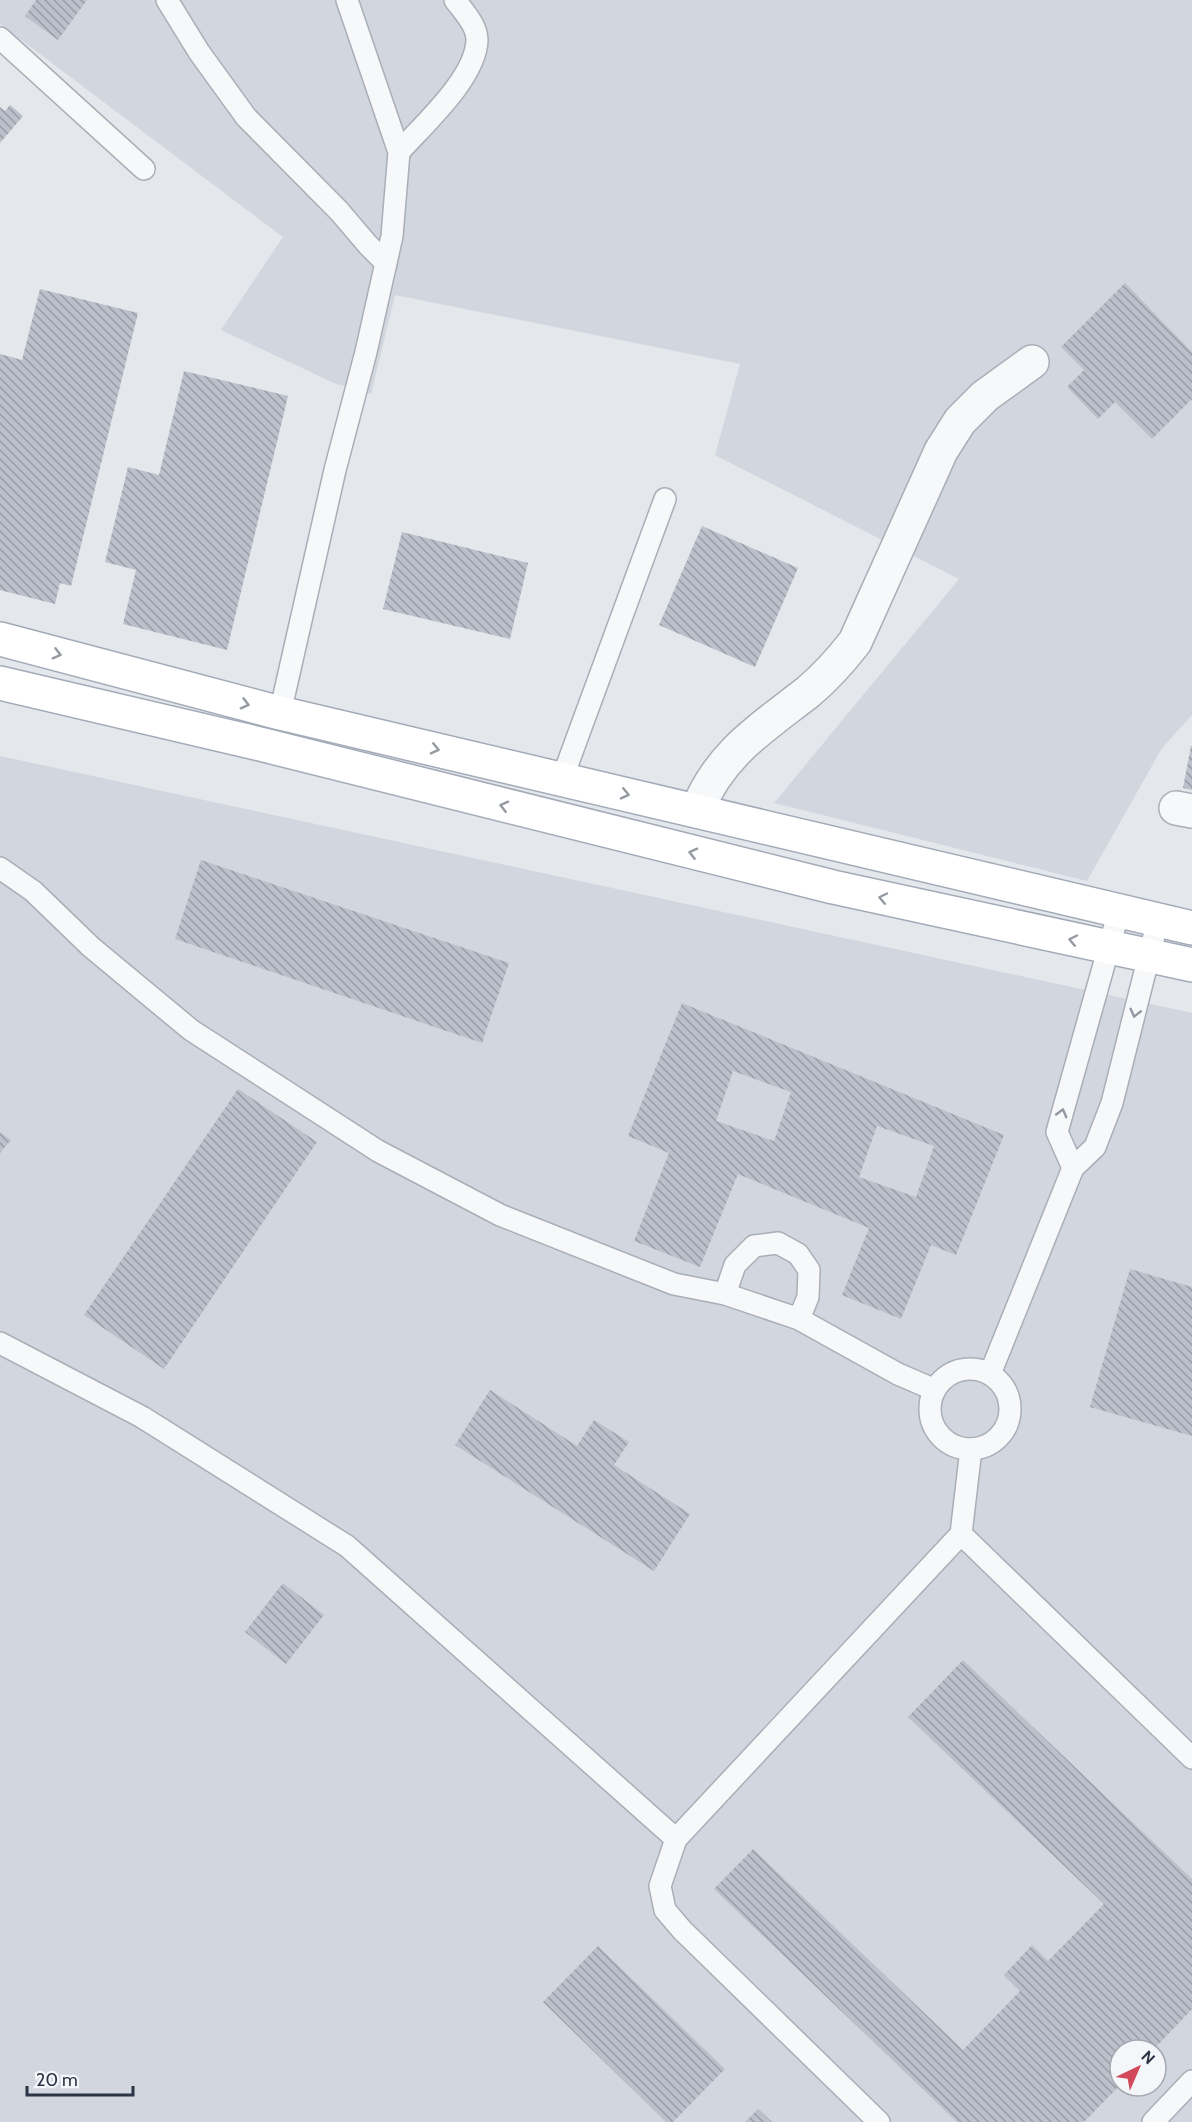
<svg xmlns="http://www.w3.org/2000/svg" width="1192" height="2122" font-family="Cabin,sans-serif">
<style>
.built{fill:#d2d6de;fill-rule:evenodd}
.building{fill:url(#building-back-hatch);fill-rule:evenodd}
.lines{fill:none;stroke-linecap:round;stroke-linejoin:round}
.lane-casing{stroke:#a9aeb7;stroke-width:24}
.street-casing{stroke:#a9aeb7;stroke-width:36}
.primary-casing{stroke:#a3abb8;stroke-width:36}
.lane{stroke:#f7f8fa;stroke-width:21}
.street{stroke:#f7f8fa;stroke-width:33}
.primary{stroke:#fff;stroke-width:33}
.oneway{stroke:#959aa2}
.oneway2{stroke:#9196a0}
</style>
<defs>
<pattern id="building-back-hatch" width="6" height="6" patternUnits="userSpaceOnUse" patternTransform="scale(1.5)"><rect width="6" height="6" fill="#bbc0ca"/><path d="M-1 5l2 2M0 0l6 6M5-1l2 2" fill="none" stroke="#989da6"/></pattern>
</defs>
<rect width="100%" height="100%" fill="#e4e7ec"/>
<g class="built">
<path d="M0 0H1192V715L1162 748 1087 881 774 803 959 579 715 455 740 364 395 295 371 394 334 383 221 330 283 237 0 24Z"/>
<path d="M0 756 1192 1013V2122H0ZM1120 2050H1156V2086H1120Z"/>
</g>
<g class="building">
<path d="M36 0H87L58 40 25 16Z"/>
<path d="M10 105 23 116 0 143V107L5 111Z"/>
<path d="M1125 283 1192 352V399L1152 439 1115 402 1098 419 1067 387 1084 370 1061 347Z"/>
<path d="M40 289 138 313 71 586 60 583 55 604 0 590V354L22 360Z"/>
<path d="M184 371 288 396 227 650 123 624 136 570 105 562 128 467 159 475Z"/>
<path d="M702 526 798 568 755 667 659 625Z"/>
<path d="M402 532 528 563 510 639 383 609Z"/>
<path d="M1191 746H1192V790L1183 788Z"/>
<path d="M201 860 509 963 482 1043 175 939Z"/>
<path d="M682 1003 1004 1135 956 1255 931 1245 901 1319 842 1295 869 1228 738 1174 700 1267 634 1241 669 1153 628 1136ZM733 1071 791 1092 774 1141 716 1121ZM877 1126 934 1146 916 1197 859 1177Z"/>
<path d="M238 1089 317 1142 164 1369 84 1315Z"/>
<path d="M0 1132 11 1140 0 1153Z"/>
<path d="M1130 1269 1192 1287V1436L1090 1407Z"/>
<path d="M490 1390 577 1446 594 1420 629 1442 614 1465 690 1514 654 1571 455 1445Z"/>
<path d="M283 1583 324 1615 286 1664 245 1632Z"/>
<path d="M963 1660 1192 1879V2009L1153 2050H1120V2085L1084 2122H957L714 1889 753 1849 963 2050 1020 1991 1004 1975 1032 1945 1048 1961 1104 1904 908 1717Z"/>
<path d="M598 1946 725 2069 673 2122H666L543 2002Z"/>
<path d="M758 2109 772 2122H745Z"/>
</g>
<g class="lines">
<defs>
<g id="lane">
<path d="M167 0 199 52 246 117 339 211 368 245 386 263"/>
<path d="M0 38 144 169"/>
<path d="M399 152C423 125 476 78 477 40 477 25 463 11 455 0"/>
<path d="M280 713 335 470 366 352 392 236 399 152 347 0"/>
<path d="M562 779 665 499"/>
<path d="M0 868 33 891 91 947 191 1030 378 1151 500 1215 674 1284 725 1294 799 1319 808 1297 809 1270 798 1254 778 1243 754 1246 735 1265 725 1294"/>
<path d="M1073 1168 1057 1132 1119 911"/>
<path d="M799 1319 898 1374 935 1390"/>
<path d="M0 1343 142 1417 347 1546 676 1839 660 1886 665 1910 682 1930 879 2122"/>
<circle cx="970" cy="1409" r="40"/>
<path d="M990 1374 1073 1168 1095 1147 1112 1103 1158 920"/>
<path d="M961 1534 1192 1758"/>
<path d="M676 1839 961 1534 971 1449"/>
<path d="M1153 2122 1192 2081"/>
</g>
<g id="street">
<path d="M1176 808 1192 811"/>
<path d="M697 811C719 754 762 728 808 692 826 677 841 660 855 642L941 451 960 421 985 396 1032 362"/>
</g>
<g id="primary">
<path d="M0 639 280 713 1192 928"/>
<path d="M0 683 260 744 833 887 1192 965"/>
</g>
</defs>
<use href="#lane" class="lane-casing"/>
<use href="#street" class="street-casing"/>
<use href="#primary" class="primary-casing"/>
<use href="#lane" class="lane"/>
<use href="#street" class="street"/>
<use href="#primary" class="primary"/>
</g>
<defs><path id="oneway-chevron" d="M-2-3.5L2.5 0L-2 3.5" fill="none" stroke-width="1.6" stroke-linecap="round" stroke-linejoin="round" transform="scale(1.5)"/></defs>
<g class="oneway">
<use href="#oneway-chevron" transform="translate(57 654) rotate(15)"/>
<use href="#oneway-chevron" transform="translate(245 704) rotate(15)"/>
<use href="#oneway-chevron" transform="translate(435 749) rotate(13)"/>
<use href="#oneway-chevron" transform="translate(625 794) rotate(13)"/>
<use href="#oneway-chevron" transform="translate(504 806) rotate(-166)"/>
<use href="#oneway-chevron" transform="translate(693 853) rotate(-166)"/>
<use href="#oneway-chevron" transform="translate(883 898) rotate(-168)"/>
<use href="#oneway-chevron" transform="translate(1073 940) rotate(-168)"/>
</g>
<g class="oneway2">
<use href="#oneway-chevron" transform="translate(1135 1013) rotate(104)"/>
<use href="#oneway-chevron" transform="translate(1062 1113) rotate(-75)"/>
</g>
<g transform="translate(1138 2068) rotate(44)"><circle r="28" fill="#f4f6f9" stroke="#a4a8b1" stroke-width="1.5"/>
<path d="M0-4.5L10 22L0 15L-10 22Z" fill="#d1495b"/>
<text y="-9" font-size="16" font-weight="bold" text-anchor="middle" fill="#2b3445">N</text>
</g>
<path d="M27 2086v9h106v-9" fill="none" stroke="#2b3445" stroke-width="3"/>
<text x="36" y="2086" font-size="18" fill="#2b3445" stroke="#f4f6f9" stroke-width="4.5" paint-order="stroke">20 m</text>
</svg>
